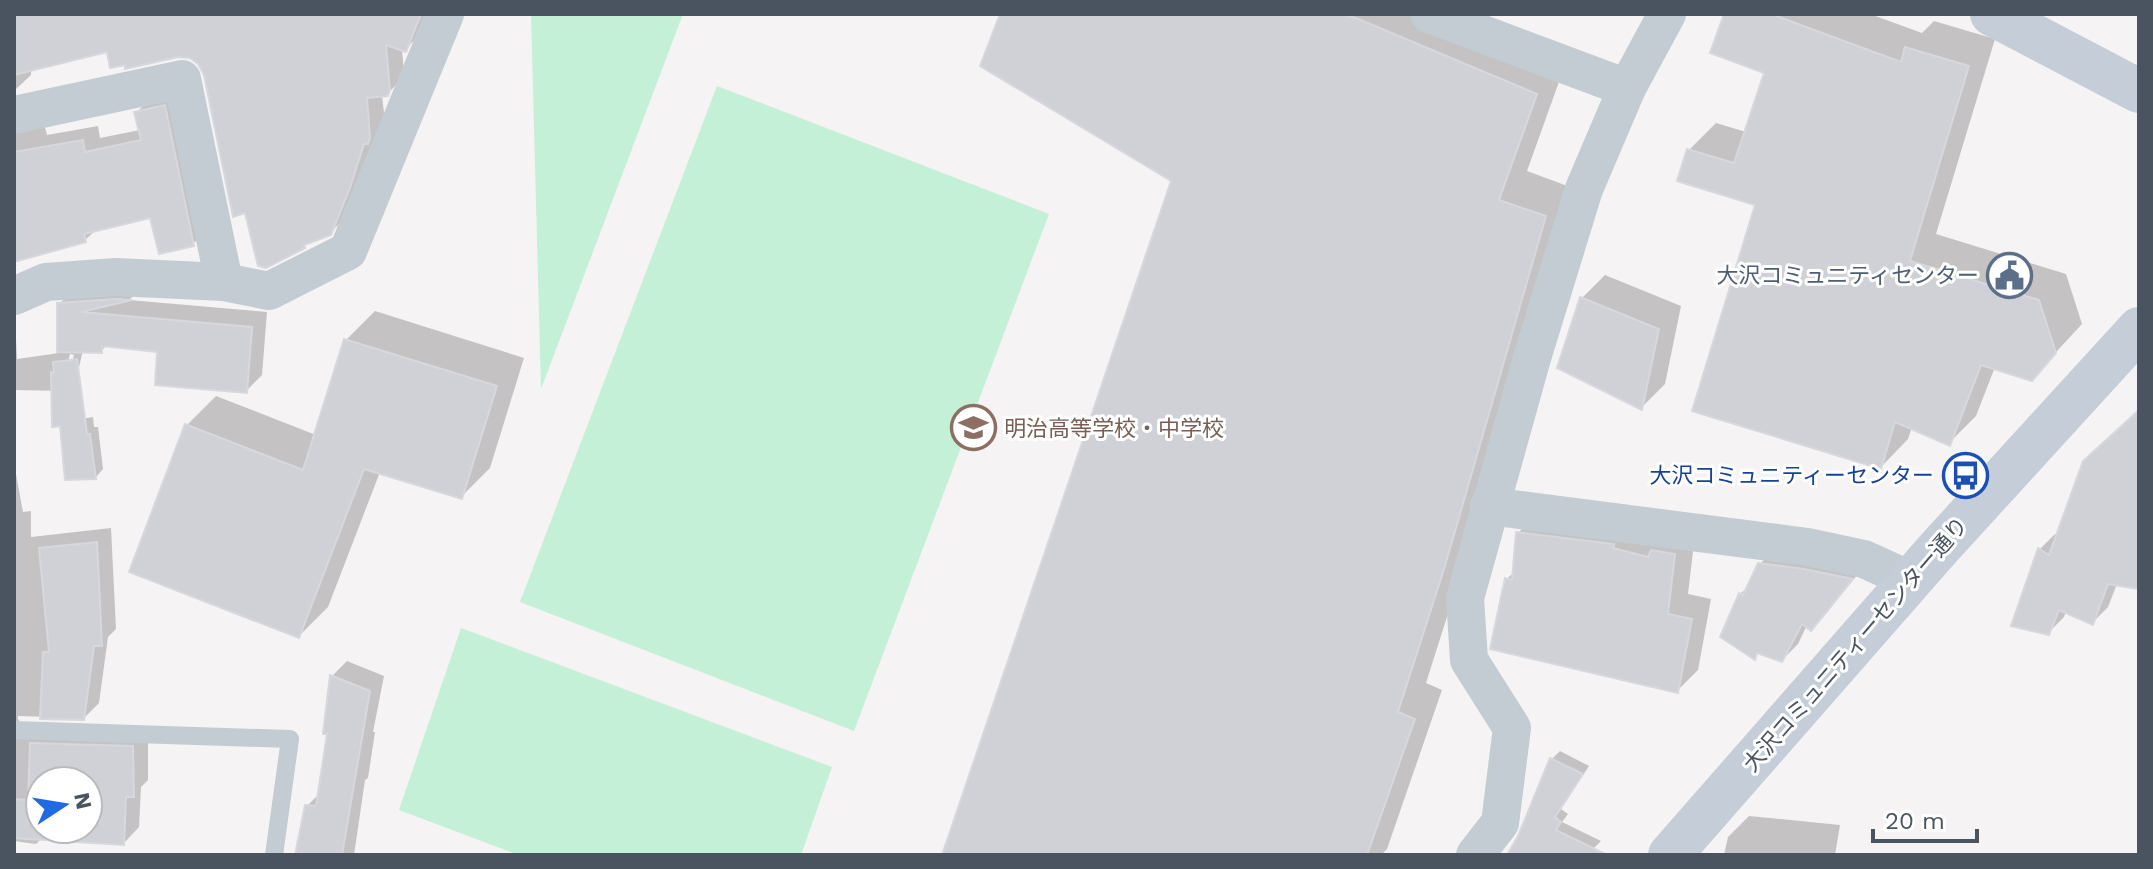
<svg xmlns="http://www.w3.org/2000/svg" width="2153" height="869" font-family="'Work Sans','Noto Sans JP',sans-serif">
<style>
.green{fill:#c4f0d7}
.shadow{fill:#0003;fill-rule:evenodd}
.building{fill:#cfd1d7;stroke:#d7d8de;stroke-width:2;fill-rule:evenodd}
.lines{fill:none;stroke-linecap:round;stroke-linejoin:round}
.lane{stroke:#c4ccd3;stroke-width:18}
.street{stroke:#c4ccd3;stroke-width:38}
.secondary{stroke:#c4cdd8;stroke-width:44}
.labels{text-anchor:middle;stroke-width:6;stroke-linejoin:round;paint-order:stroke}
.service-label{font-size:22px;fill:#4e5e75;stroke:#fff;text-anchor:end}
.education-label{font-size:22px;fill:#785e54;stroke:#fff;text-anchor:start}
.transit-label{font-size:22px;fill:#164399;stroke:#fff;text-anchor:end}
.street-label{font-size:22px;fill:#4a5460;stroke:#fff}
</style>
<rect width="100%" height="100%" fill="#f5f3f3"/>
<g class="green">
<path d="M531 14H683L541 389Z"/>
<path d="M717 86 1049 214 854 731 520 602Z"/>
<path d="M461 628 832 767 801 855H519L399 810Z"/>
</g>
<g class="shadow">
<path d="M14 14H429L420 34 405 50 402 49 404 74 402 79 387 94 382 95 385 122 346 217 330 233 309 242 304 247 247 211 205 74 199 62 190 56 109 50 31 69V75L14 91Z"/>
<path d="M1002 14H1443L1565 65 1527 171 1573 188 1473 535 1426 683 1442 690 1387 849 1381 855H944L1173 180Z"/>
<path d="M1726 14H1870L1922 33 1934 21 1995 39 1936 234 2066 274 2082 324 2031 379 1995 367 1976 416 1949 443 1912 427 1908 439 1881 467 1757 204 1689 150 1716 123 1746 132 1766 72Z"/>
<path d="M180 91 208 228 193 244 152 216 97 229 85 240 14 260V116L43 120 47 135 98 126 100 138 140 130 137 112 152 97Z"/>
<path d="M1605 275 1681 306 1665 384 1642 407 1582 298Z"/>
<path d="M144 285 129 300 267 312 262 375 246 391 159 351 107 345 101 351 83 350 77 376 62 391 14 390V296L17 359 59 353V304L75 288ZM70 354 74 355 68 378H64Z"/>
<path d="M375 311 524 358 490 468 461 497 380 472 328 607 299 636 187 425 216 396 316 435 346 340Z"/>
<path d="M2139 411V587L2117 584 2108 607 2093 622 2066 611 2064 617 2049 632 2040 549 2055 534 2058 536Z"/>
<path d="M93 417 94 427H98L103 469 96 477 70 421Z"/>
<path d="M14 463 23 512 31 511V537L111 528 116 629 108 637 99 703 84 718 18 716V719L22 725 148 731V780L141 787 139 827 124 843 42 838 36 844 14 841ZM40 781H88V829H40Z"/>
<path d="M1539 512 1695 534 1688 594 1711 599 1698 670 1678 690 1507 579 1515 571 1518 533Z"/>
<path d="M1776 548 1867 563 1827 612 1811 628 1807 625 1798 644 1782 660 1760 651 1754 657 1740 594 1750 585 1760 564Z"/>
<path d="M347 661 384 676 373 732H375L368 778 365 780 354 855H311L307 806 320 793 329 733 332 676Z"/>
<path d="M1560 751 1589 766 1561 809 1568 814 1562 822 1601 841 1587 855H1509L1520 837 1552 759Z"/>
<path d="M1749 816 1840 825 1835 855H1724L1728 837Z"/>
</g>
<g class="building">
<path d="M14 14H421L406 52 386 45 390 90 388 96 367 98 370 138 368 144H364L350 188 331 235 304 245 305 248 266 268 258 266 245 213 233 217 204 75 198 64 190 58 178 57 125 69V65L110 68 107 52 14 75Z"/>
<path d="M1000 14H1340L1356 18 1537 94 1499 200 1546 216 1445 566 1398 712 1415 719 1367 855H942L1171 181 980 66Z"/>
<path d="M1724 14H1771L1901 62 1905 47 1969 66 1910 261 2039 300 2056 353 2032 381 1981 365 1950 446 1895 422 1881 469 1692 411 1755 205 1677 181 1687 149 1734 163 1764 73 1710 53Z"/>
<path d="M165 105 194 246 159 254 150 218 84 234 86 242 14 262V152L83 140 85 152 141 140 134 112Z"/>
<path d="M1580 297 1659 329 1642 410 1557 368Z"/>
<path d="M116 299 132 300 81 312 252 327 247 393 155 385 157 352 102 346V353L57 352V303Z"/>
<path d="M344 339 497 386 462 499 364 469 299 638 129 572 185 424 303 470Z"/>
<path d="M77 359 87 434H90L96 479 65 480 60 426 52 427 51 372 54 373 53 362Z"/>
<path d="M2139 410V589L2108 584 2093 625 2059 610 2049 635 2011 626 2038 548 2049 555 2083 461Z"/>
<path d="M1516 532 1614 544 1613 548 1648 557 1651 550 1675 554 1668 614 1692 619 1678 693 1490 649 1505 578 1512 580Z"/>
<path d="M97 542 102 646H94L84 720 40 719 43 652H49L39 548Z"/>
<path d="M1758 563 1804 569 1853 579 1811 631 1802 624 1782 662 1757 653 1755 660 1720 637 1739 593 1743 595Z"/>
<path d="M330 675 370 691 342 855H295L305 805 316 806 327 734H323Z"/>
<path d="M30 743 133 746 134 797H126L124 845 14 838V799L28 800ZM40 781H88V829H40Z"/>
<path d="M1550 758 1583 774 1555 817 1561 822 1556 830 1607 855H1507L1518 836Z"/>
</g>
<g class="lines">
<path class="lane" d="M14 730 290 739 274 855"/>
<g class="street">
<path d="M1429 14 1627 88"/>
<path d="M14 115 182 79 224 282"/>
<path d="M14 296 46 282 116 277 224 282 269 291 348 251 445 14"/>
<path d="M1489 506 1808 547 1864 559 1910 580"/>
<path d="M1475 855 1500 823 1512 728 1469 660 1465 598 1532 358 1584 189 1627 88 1667 14"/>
</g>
<g class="secondary">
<path d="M1992 14 2139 91"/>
<path d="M1670 855 1938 549 2139 329"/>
</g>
</g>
<defs>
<symbol id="civic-ring" viewBox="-11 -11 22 22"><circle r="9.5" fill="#fff" stroke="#5c6f8a" stroke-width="1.5"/><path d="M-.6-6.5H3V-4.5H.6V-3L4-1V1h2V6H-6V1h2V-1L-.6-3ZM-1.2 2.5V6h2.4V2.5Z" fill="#5c6f8a"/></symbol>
<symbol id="school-ring" viewBox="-11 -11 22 22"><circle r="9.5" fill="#fff" stroke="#8d6e63" stroke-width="1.5"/><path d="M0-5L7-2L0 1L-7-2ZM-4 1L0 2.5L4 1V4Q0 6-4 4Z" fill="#8d6e63"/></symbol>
<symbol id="bus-ring" viewBox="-11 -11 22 22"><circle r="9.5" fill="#fff" stroke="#1a4fb4" stroke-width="1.5"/><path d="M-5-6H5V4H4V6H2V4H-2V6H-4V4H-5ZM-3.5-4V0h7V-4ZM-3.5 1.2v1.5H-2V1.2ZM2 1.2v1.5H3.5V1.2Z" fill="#1a4fb4"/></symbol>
</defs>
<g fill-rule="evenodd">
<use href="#civic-ring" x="1984" y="250" width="51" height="51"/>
<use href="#school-ring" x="948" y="402" width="51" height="51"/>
<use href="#bus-ring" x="1940" y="450" width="51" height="51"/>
</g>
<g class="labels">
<g class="service-label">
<text x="1979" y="283">大沢コミュニティセンター</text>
</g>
<g class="education-label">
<text x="1004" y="436">明治高等学校・中学校</text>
</g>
<g class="transit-label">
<text x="1934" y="483">大沢コミュニティーセンター</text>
</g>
<g class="street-label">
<text transform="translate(1855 644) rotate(-49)" y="8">大沢コミュニティーセンター通り</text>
</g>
</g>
<rect width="2153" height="869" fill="none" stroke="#4a5460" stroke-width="32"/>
<g transform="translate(64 805) rotate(78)"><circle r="38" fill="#ffffff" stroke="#b7bbbf" stroke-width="2"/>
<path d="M0-6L14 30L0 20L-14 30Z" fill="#1f69e3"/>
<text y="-12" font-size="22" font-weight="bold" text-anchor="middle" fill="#4a5460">N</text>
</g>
<path d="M1873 829v12h104v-12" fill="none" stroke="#4a5460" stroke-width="4"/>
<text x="1885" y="829" font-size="24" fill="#4a5460" stroke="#ffffff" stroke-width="6" paint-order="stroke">20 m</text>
</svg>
